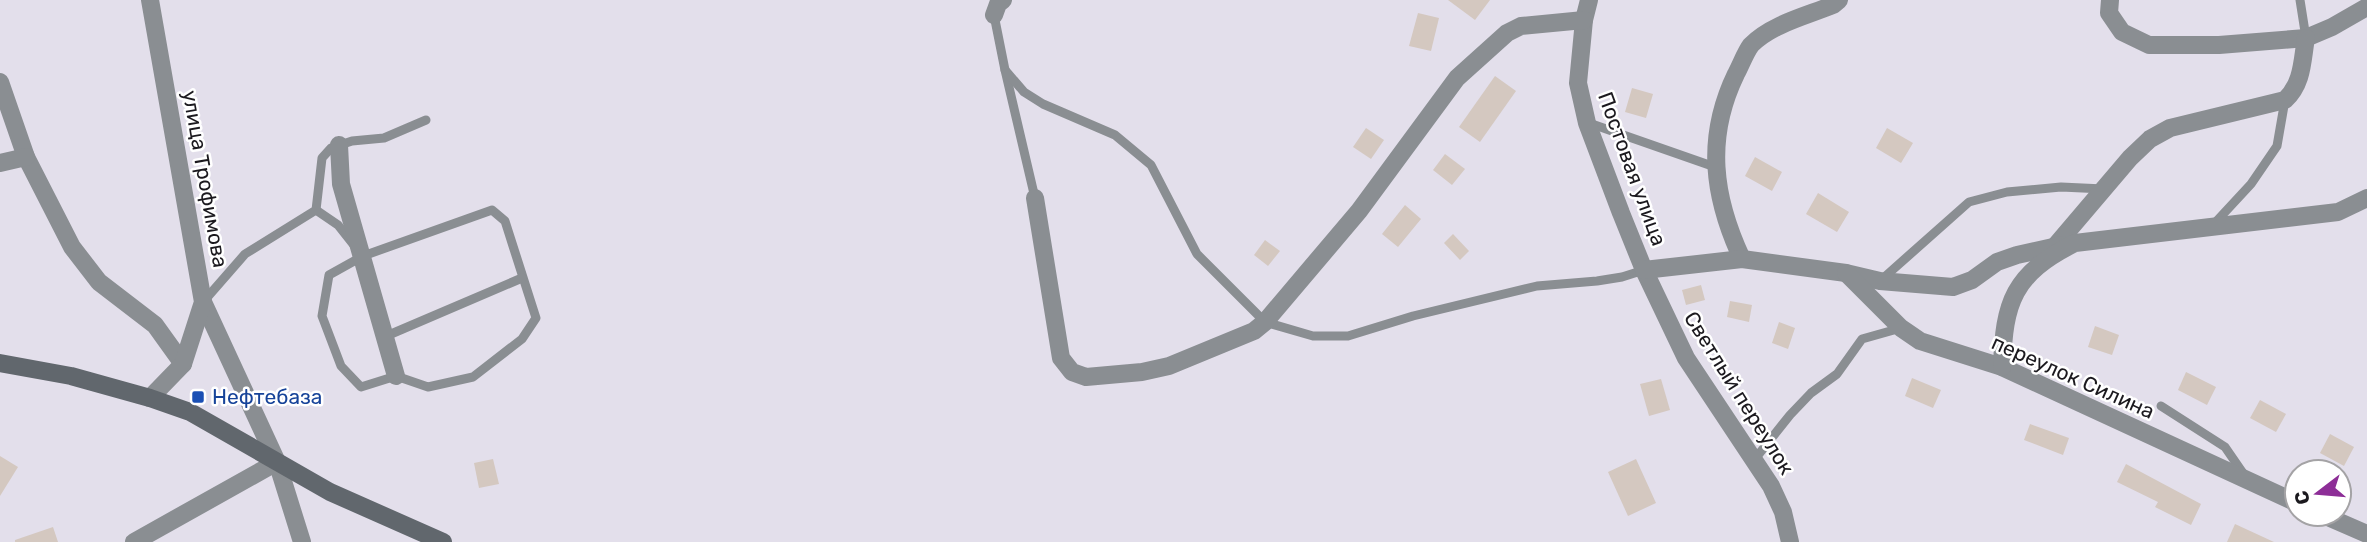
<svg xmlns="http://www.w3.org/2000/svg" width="2367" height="542" font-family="Rubik,sans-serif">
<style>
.building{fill:#d4c8c0}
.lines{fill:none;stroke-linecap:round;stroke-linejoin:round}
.service{stroke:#8a8e92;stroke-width:9}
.minor{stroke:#8a8e92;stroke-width:18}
.tertiary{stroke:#8a8e92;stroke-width:18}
.secondary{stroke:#61676d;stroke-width:18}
.transit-dot{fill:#1a4fb4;stroke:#fff;stroke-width:2.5}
.labels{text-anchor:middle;stroke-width:5;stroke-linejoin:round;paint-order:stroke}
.street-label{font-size:21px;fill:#1b191e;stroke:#fff}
.transit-label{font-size:21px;fill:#164399;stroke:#fff;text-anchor:start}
</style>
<rect width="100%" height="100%" fill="#e3dfeb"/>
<g class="building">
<path d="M1448 0H1490L1475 20Z"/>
<path d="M1418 13 1439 18 1431 51 1409 46Z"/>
<path d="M1495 76 1516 91 1480 142 1459 127Z"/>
<path d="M1632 88 1653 94 1646 118 1625 112Z"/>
<path d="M1366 128 1384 140 1371 159 1353 147Z"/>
<path d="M1887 128 1913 143 1901 163 1876 148Z"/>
<path d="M1445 154 1465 169 1452 185 1433 170Z"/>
<path d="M1755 157 1782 172 1772 191 1745 176Z"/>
<path d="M1818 193 1849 212 1837 232 1806 214Z"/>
<path d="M1405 205 1421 219 1398 247 1382 234Z"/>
<path d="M1453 234 1469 251 1460 260 1444 243Z"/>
<path d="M1265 240 1280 251 1268 266 1254 255Z"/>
<path d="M1701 285 1705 300 1686 305 1682 290Z"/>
<path d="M1730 301 1752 305 1749 322 1727 317Z"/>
<path d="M1779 322 1795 328 1788 349 1772 343Z"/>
<path d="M2095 326 2119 335 2112 355 2088 347Z"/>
<path d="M2186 372 2216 387 2207 405 2178 390Z"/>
<path d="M1912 378 1941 390 1933 408 1905 396Z"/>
<path d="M1661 379 1670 410 1649 416 1640 384Z"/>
<path d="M2260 400 2286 414 2276 432 2250 418Z"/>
<path d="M2030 424 2069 438 2063 455 2024 440Z"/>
<path d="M2330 434 2354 447 2344 466 2320 453Z"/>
<path d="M0 456 18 467 0 496Z"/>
<path d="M493 459 499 484 479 488 474 463Z"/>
<path d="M1636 459 1656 503 1628 516 1608 472Z"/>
<path d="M2126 464 2201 504 2191 525 2155 507 2158 502 2117 482Z"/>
<path d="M2235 524 2274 542H2227Z"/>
<path d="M53 527 58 542H15V540Z"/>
</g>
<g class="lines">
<g class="service">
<path d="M2300 0 2306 38"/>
<path d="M994 15 1005 70 1035 198"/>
<path d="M1005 70 1024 92 1043 104 1115 135 1151 165 1197 254 1265 322 1313 336H1348L1413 316 1537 286 1597 281 1622 277 1644 270"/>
<path d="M1589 123 1715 167"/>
<path d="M316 210 338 225 353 244"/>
<path d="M492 210 505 221 536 318 522 339 473 377 428 387 396 376 361 387 341 366 322 316 329 275 363 256Z"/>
<path d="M2213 225 2251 184 2277 146 2285 100"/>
<path d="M1880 281 1969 202 2007 192 2061 187 2104 189"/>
<path d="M204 301 245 254 316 210 322 158 331 148 352 141 384 138 426 120"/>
<path d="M384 337 522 278"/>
<path d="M2161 406 2225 447 2245 476"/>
<path d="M1755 459 1790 415 1811 393 1837 374 1862 339 1901 328"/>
</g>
<g class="minor">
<path d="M1589 0 1584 20 1578 83 1587 123 1621 213 1644 270 1686 358 1771 486 1783 512 1790 542"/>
<path d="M2110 0 2109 13 2122 32 2149 45H2219L2306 38 2332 27 2367 7"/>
<path d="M994 15 998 4 1003 0"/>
<path d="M0 82 26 157 72 247 99 282 155 325 183 364"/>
<path d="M339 145 341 184 396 376"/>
<path d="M0 163 26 157"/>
<path d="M1035 198 1061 358 1072 372 1086 377 1142 372 1169 366 1254 331 1265 322 1359 211 1457 78 1507 33 1521 26 1584 20"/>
<path d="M2056 245 2130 158 2150 139 2170 128 2285 100C2303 83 2302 61 2306 38"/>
<path d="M1742 259C1713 197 1705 138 1736 74 1741 65 1745 53 1751 45 1772 24 1806 16 1833 5L1839 0"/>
<path d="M1644 270 1742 259 1846 273 1880 281 1953 287 1972 280 1997 262 2017 255 2062 245"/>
<path d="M1846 273 1901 328 1920 341 2002 367 2297 503"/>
<path d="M2002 367C2004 302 2013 274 2075 243L2338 212 2367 198"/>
<path d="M2321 514 2367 534"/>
<path d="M134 542 277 462 302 542"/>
</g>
<g class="tertiary">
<path d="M203 302 277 462"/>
<path d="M150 398 183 364 203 302 150 0"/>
</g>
<path class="secondary" d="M0 363 71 376 150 398 190 412 330 492 443 542"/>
</g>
<rect class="transit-dot" x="191" y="390" width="14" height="14" rx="3.5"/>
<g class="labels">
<g class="street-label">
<text transform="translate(1632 169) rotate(70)" y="7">Постовая улица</text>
<text transform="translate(205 179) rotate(80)" y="7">улица Трофимова</text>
<text transform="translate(2073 377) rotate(24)" y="7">переулок Силина</text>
<text transform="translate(1739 393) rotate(58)" y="7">Светлый переулок</text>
</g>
<g class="transit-label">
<text x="212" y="404">Нефтебаза</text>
</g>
</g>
<g transform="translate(2318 493) rotate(254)"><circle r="33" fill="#ffffff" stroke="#a4a3a5" stroke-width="2"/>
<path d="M0-5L12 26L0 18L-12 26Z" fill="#8d2e97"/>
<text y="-10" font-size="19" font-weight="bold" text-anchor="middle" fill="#1b191e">С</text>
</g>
</svg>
